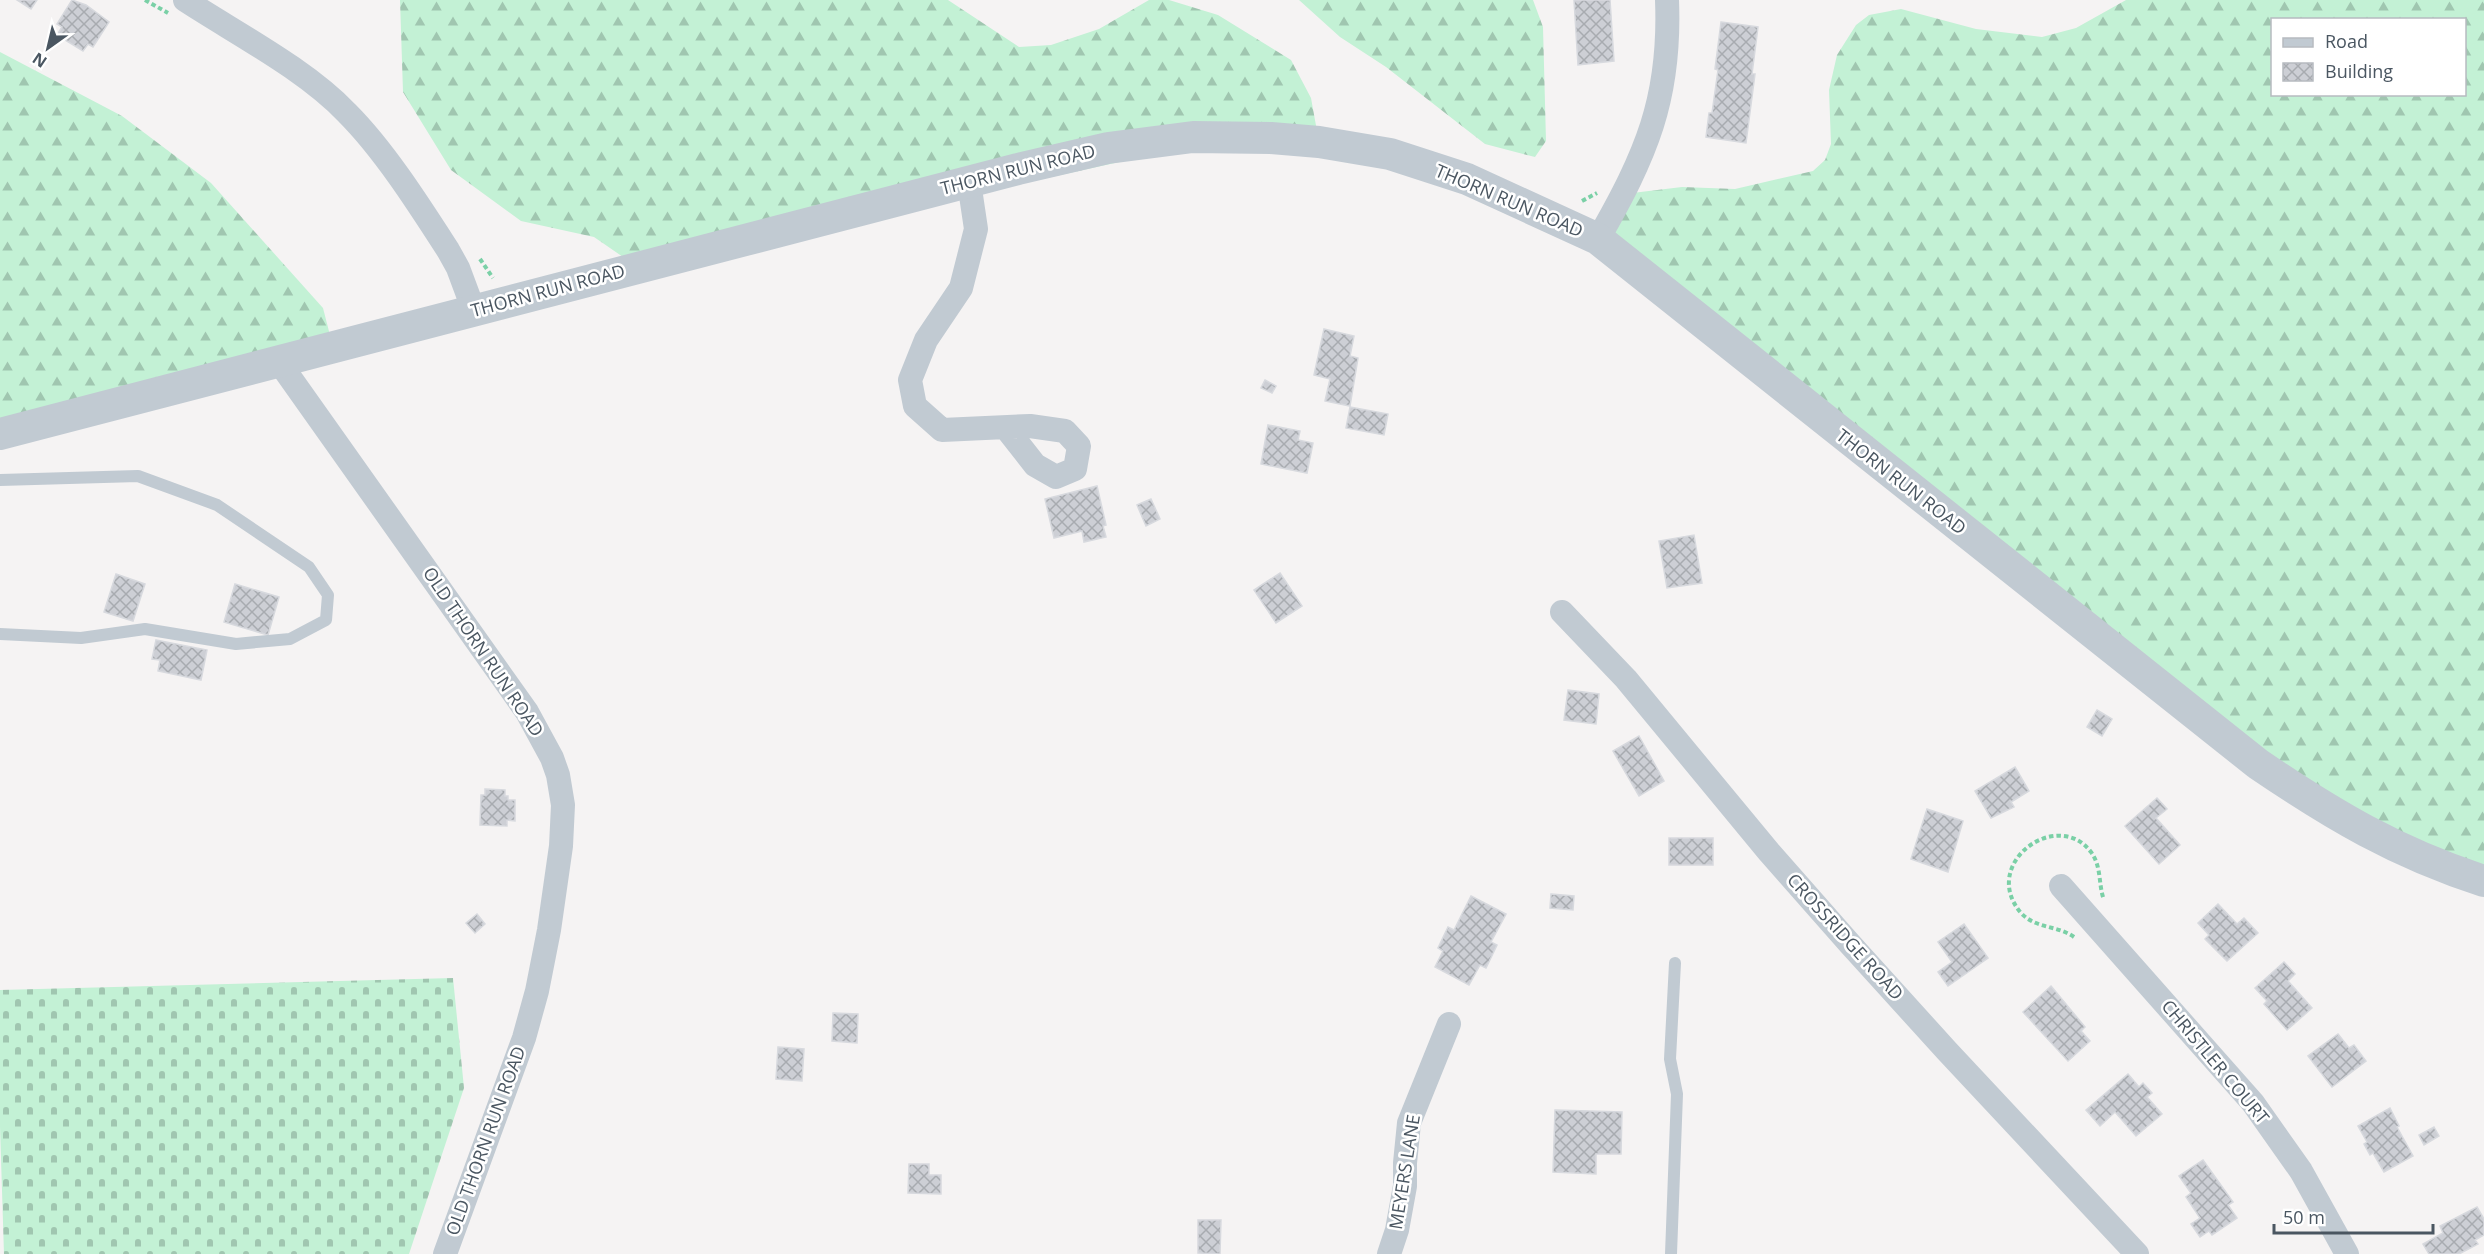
<svg xmlns="http://www.w3.org/2000/svg" width="2484" height="1254" font-family="'Open Sans',sans-serif">
<style>
.forest{fill:url(#forest-firs);fill-rule:evenodd}
.cemetery{fill:url(#cemetery-stones)}
.building{fill:url(#building-cross-hatch);stroke:#d7d9de;stroke-width:1.5}
.lines{fill:none;stroke-linecap:round;stroke-linejoin:round}
.path{stroke:#7ad0a6;stroke-width:4;stroke-dasharray:4.5 3;stroke-linecap:butt}
.service{stroke:#c1cad2;stroke-width:12}
.minor{stroke:#c1cad2;stroke-width:24}
.tertiary{stroke:#c1cad2;stroke-width:32}
.labels{text-anchor:middle;stroke-width:5;stroke-linejoin:round;paint-order:stroke}
.street-label{font-size:18px;fill:#4a5661;stroke:#fff}
</style>
<defs>
<pattern id="forest-firs" width="22" height="20" patternUnits="userSpaceOnUse" patternTransform="scale(1.5)"><rect width="22" height="20" fill="#c3f1d5"/><path d="M5 1l3.5 6h-7zM16 11l3.5 6h-7z" fill="#a0c6b0"/></pattern>
<pattern id="cemetery-stones" width="16" height="16" patternUnits="userSpaceOnUse" patternTransform="scale(1.5)"><rect width="16" height="16" fill="#c3f1d5"/><path d="M2 7V4a2 2 0 0 1 4 0v3zM10 15v-3a2 2 0 0 1 4 0v3z" fill="#a0c6b0"/></pattern>
<pattern id="building-cross-hatch" width="8" height="8" patternUnits="userSpaceOnUse" patternTransform="scale(1.5)"><rect width="8" height="8" fill="#cdcfd5"/><path d="M0 0l8 8M0 8l8-8" fill="none" stroke="#a8abb0"/></pattern>
</defs>
<rect width="100%" height="100%" fill="#f5f3f3"/>
<g class="forest">
<path d="M400 0H948L1019 47 1051 45 1099 29 1149 0H1169L1218 15 1291 60 1311 98 1319 142 1233 137 639 268 594 237 521 221 451 170 403 92Z"/>
<path d="M1299 0H1533L1543 27 1546 141 1535 157 1485 144 1386 67 1340 37Z"/>
<path d="M2126 0H2484V881L2382 841 1598 239 1624 194 1682 187 1735 189 1813 171 1825 160 1831 144 1829 90 1837 55 1856 25 1869 15 1901 9 1976 29 2042 37 2076 28ZM2272 20H2464V94H2272Z"/>
<path d="M0 52 122 116 211 183 323 308 333 347 0 434Z"/>
</g>
<path class="cemetery" d="M453 978 464 1088 409 1254H4L0 1127V990Z"/>
<g class="building">
<path d="M17 0H37L31 9Z"/>
<path d="M72 0 86 5 109 22 93 47 88 44 83 51 57 35 62 27 57 24Z"/>
<path d="M1574 0H1610L1614 61 1578 65Z"/>
<path d="M1721 22 1758 27 1752 74H1755L1746 143 1706 137 1709 113H1712L1718 70 1715 69Z"/>
<path d="M1324 329 1354 336 1350 356 1358 358 1350 406 1325 401 1330 379 1314 375Z"/>
<path d="M1265 380 1276 386 1272 393 1261 388Z"/>
<path d="M1350 407 1388 414 1384 435 1346 428Z"/>
<path d="M1268 425 1300 431 1298 440 1313 443 1307 473 1261 464Z"/>
<path d="M1097 486 1106 525 1103 526 1106 537 1084 542 1082 531 1054 538 1045 499Z"/>
<path d="M1151 499 1160 519 1146 526 1137 505Z"/>
<path d="M1694 535 1702 583 1667 588 1659 541Z"/>
<path d="M1280 573 1302 606 1276 623 1254 590Z"/>
<path d="M116 574 145 584 133 621 104 612Z"/>
<path d="M235 584 279 597 268 635 224 622Z"/>
<path d="M156 640 207 650 201 680 158 671 160 660 152 659Z"/>
<path d="M1568 690 1599 694 1596 724 1564 720Z"/>
<path d="M2097 710 2112 719 2102 736 2087 727Z"/>
<path d="M1639 736 1664 781 1639 796 1613 751Z"/>
<path d="M2015 767 2029 791 2011 802 2014 807 1991 818 1975 791Z"/>
<path d="M485 789 505 790V796H508V800H515V821L507 820V826L480 825 481 795H485Z"/>
<path d="M2157 798 2167 809 2156 818 2180 845 2159 864 2125 826Z"/>
<path d="M1927 809 1963 821 1948 872 1911 859Z"/>
<rect x="1669" y="838" width="44" height="27"/>
<path d="M1551 894 1574 896 1573 910 1550 908Z"/>
<path d="M1471 896 1506 914 1491 942 1497 945 1486 968 1480 965 1469 985 1435 967 1443 951 1438 948 1448 927 1454 930Z"/>
<path d="M2218 904 2237 924 2244 918 2258 933 2227 961 2205 939 2209 935 2198 923Z"/>
<path d="M477 914 485 924 475 933 466 923Z"/>
<path d="M1964 924 1988 958 1948 986 1938 972 1952 962 1938 942Z"/>
<path d="M2284 962 2295 974 2288 981 2312 1008 2287 1030 2264 1004 2267 1001 2255 988Z"/>
<path d="M2051 986 2085 1027 2081 1031 2090 1041 2068 1061 2023 1012Z"/>
<path d="M833 1013 858 1014 857 1043 832 1041Z"/>
<path d="M2338 1034 2349 1048 2354 1045 2366 1061 2332 1087 2308 1056Z"/>
<path d="M778 1047 804 1049 802 1081 776 1079Z"/>
<path d="M2128 1074 2139 1087 2143 1083 2152 1093 2147 1097 2162 1114 2136 1136 2115 1112 2100 1126 2086 1110Z"/>
<path d="M2390 1108 2399 1126 2397 1127 2413 1156 2384 1172 2373 1153 2370 1155 2364 1144 2367 1142 2358 1126Z"/>
<path d="M1555 1110 1622 1112 1621 1154H1596V1174L1553 1172Z"/>
<path d="M2434 1127 2439 1136 2424 1145 2419 1135Z"/>
<path d="M2203 1160 2233 1202 2228 1205 2237 1218 2212 1235 2209 1231 2200 1237 2191 1224 2200 1218 2186 1197 2191 1193 2179 1176Z"/>
<path d="M909 1164H929V1175H941V1194L908 1193Z"/>
<path d="M2477 1207 2484 1219V1235L2475 1240 2478 1244 2459 1254H2429L2423 1244 2443 1233 2440 1226Z"/>
<path d="M1198 1220H1221L1220 1254 1198 1253Z"/>
</g>
<g class="lines">
<g class="path">
<path d="M145 0 168 13"/>
<path d="M1582 201 1597 193"/>
<path d="M480 259 493 278"/>
<path d="M2074 937C2057 925 2036 929 2021 913 1979 864 2057 807 2091 852 2102 867 2098 884 2104 900"/>
</g>
<g class="service">
<path d="M0 480 138 476 217 505 309 567 328 595 326 620 290 639 236 644 145 629 81 638 0 634"/>
<path d="M1671 1254 1677 1094 1670 1059 1675 963"/>
</g>
<g class="minor">
<path d="M185 0C237 34 305 69 347 113 384 150 419 205 448 250L458 268 474 311"/>
<path d="M969 182 976 229 961 288 926 340 910 380 915 406 942 430 1030 426 1065 431 1079 446 1075 469 1056 477 1035 465 1006 428"/>
<path d="M1598 239C1646 155 1671 99 1667 0"/>
<path d="M279 362 527 712 552 758 558 775 563 805 561 846 549 930 537 991 524 1038 445 1254"/>
<path d="M1562 612 1626 679 1769 852 1850 944 1947 1051 2137 1254"/>
<path d="M2061 886 2253 1103 2301 1171 2347 1254"/>
<path d="M1389 1254 1397 1230 1405 1186V1163L1409 1123 1449 1024"/>
</g>
<path class="tertiary" d="M0 434 1018 169 1108 148 1193 137 1271 138 1319 142 1390 154 1467 179 1598 239 2258 764C2333 815 2397 853 2484 881"/>
</g>
<g class="labels">
<g class="street-label">
<text transform="translate(1018 170) rotate(-14)" y="6">THORN RUN ROAD</text>
<text transform="translate(1509 201) rotate(23)" y="6">THORN RUN ROAD</text>
<text transform="translate(548 291) rotate(-15)" y="6">THORN RUN ROAD</text>
<text transform="translate(1901 482) rotate(38)" y="6">THORN RUN ROAD</text>
<text transform="translate(483 652) rotate(56)" y="6">OLD THORN RUN ROAD</text>
<text transform="translate(1845 937) rotate(48)" y="6">CROSSRIDGE ROAD</text>
<text transform="translate(2215 1062) rotate(50)" y="6">CHRISTLER COURT</text>
<text transform="translate(486 1141) rotate(-70)" y="6">OLD THORN RUN ROAD</text>
<text transform="translate(1405 1172) rotate(-81)" y="6">MEYERS LANE</text>
</g>
</g>
<rect x="2271" y="18" width="195" height="78" fill="#ffffff" stroke="#b7bbc0" stroke-width="1.5"/>
<rect x="2283" y="38" width="30" height="9" fill="#c1cad2" stroke="#b7bbc0" stroke-width="1.5"/>
<text x="2325" y="48" font-size="18" fill="#4a5661">Road</text>
<rect x="2283" y="63" width="30" height="18" fill="url(#building-cross-hatch)" stroke="#b7bbc0" stroke-width="1.5"/>
<text x="2325" y="78" font-size="18" fill="#4a5661">Building</text>
<g transform="translate(48 48) rotate(214)" stroke="#ffffff" stroke-width="4.5" paint-order="stroke">
<path d="M0-4.5L10 22L0 15L-10 22Z" fill="#4a5661"/>
<text y="-9" font-size="16" font-weight="bold" text-anchor="middle" fill="#4a5661">N</text>
</g>
<path d="M2274 1224v9h159v-9" fill="none" stroke="#4a5661" stroke-width="3"/>
<text x="2283" y="1224" font-size="18" fill="#4a5661" stroke="#ffffff" stroke-width="4.5" paint-order="stroke">50 m</text>
</svg>
